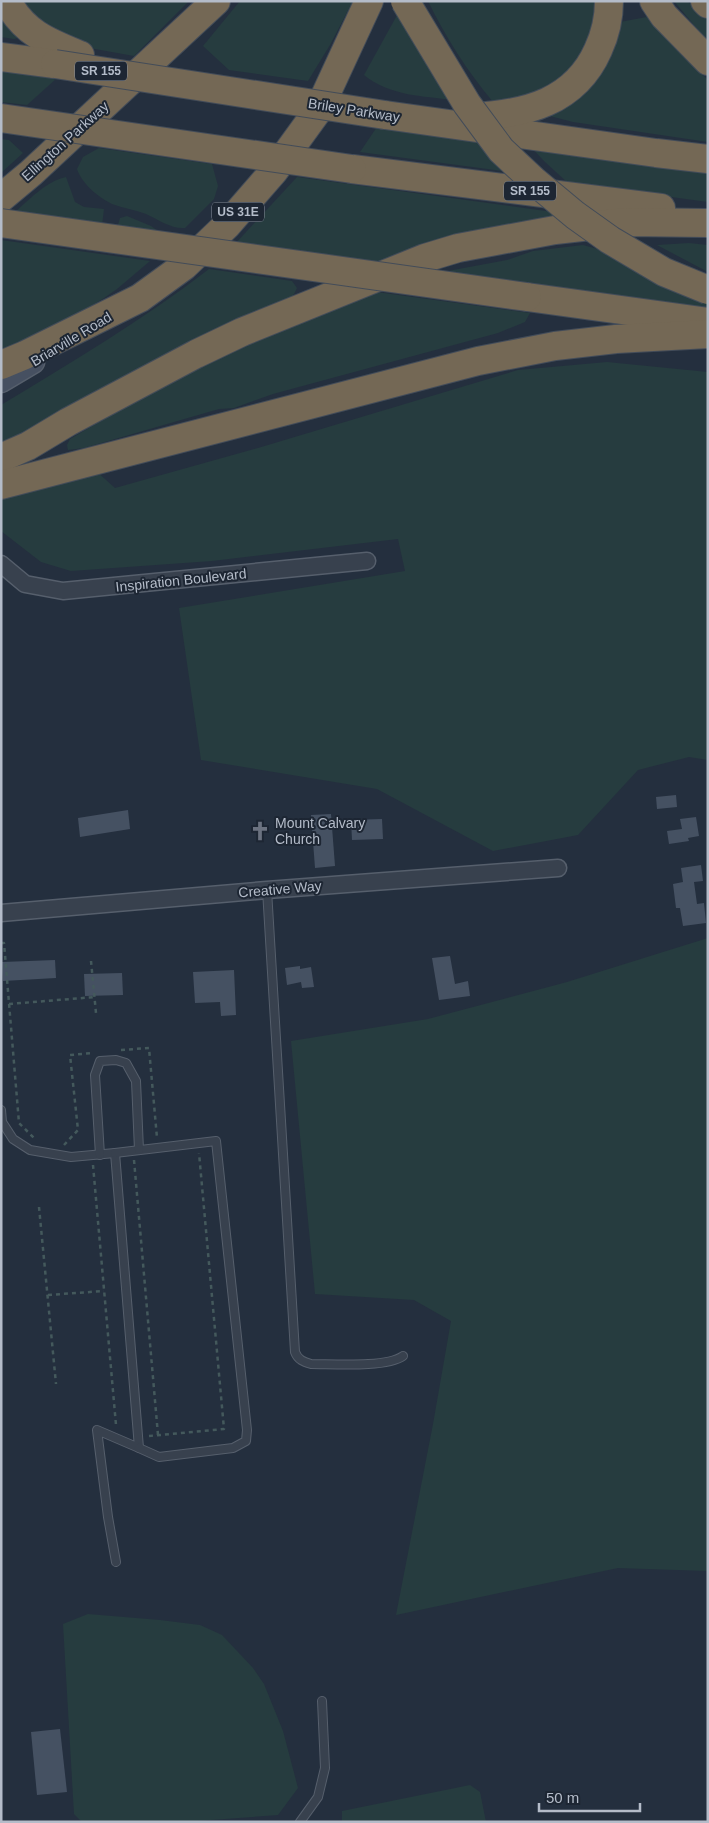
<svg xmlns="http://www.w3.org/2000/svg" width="709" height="1823" font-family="Helvetica,sans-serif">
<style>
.green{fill:#263c3f}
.building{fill:#455162}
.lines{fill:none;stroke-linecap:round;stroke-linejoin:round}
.lane-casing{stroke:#565f6c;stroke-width:10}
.street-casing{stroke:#565f6c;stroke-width:19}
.secondary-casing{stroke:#565f6c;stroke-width:25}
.highway-casing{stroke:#434c59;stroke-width:30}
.path{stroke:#44595c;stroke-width:2.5;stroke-dasharray:4 4;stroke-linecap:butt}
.lane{stroke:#38414e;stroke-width:8}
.street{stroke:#38414e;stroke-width:16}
.secondary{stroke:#465061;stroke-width:22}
.highway{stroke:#746855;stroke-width:28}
.highway-bridge-casing{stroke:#434c59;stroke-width:30;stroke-linecap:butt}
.highway-bridge{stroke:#746855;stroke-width:28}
.labels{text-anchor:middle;stroke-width:4;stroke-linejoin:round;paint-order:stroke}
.shield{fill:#1d2633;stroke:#878f9c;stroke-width:1}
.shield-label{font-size:12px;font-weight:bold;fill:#b4bcc9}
.street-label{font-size:14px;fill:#b4bcc9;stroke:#1d2633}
.poi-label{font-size:14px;fill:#b4bcc9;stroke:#1d2633;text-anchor:start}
</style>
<rect width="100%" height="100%" fill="#242f3e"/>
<g class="green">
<path d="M24 1H189L134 56 84 47 33 17Z"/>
<path d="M240 1H353L330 45 308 81 229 70 203 46Z"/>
<path d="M428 1H602L599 28 573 73 544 91 514 100 493 102C467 71 446 38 428 1Z"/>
<path d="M674 1H687L708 18V42Z"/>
<path d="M401 8 454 100C422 96 390 96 364 75Z"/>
<path d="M1 10 22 37 14 39 1 37Z"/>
<path d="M652 16 675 48 708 80V142L573 122 542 114 620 22Z"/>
<path d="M1 71 57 78 27 105 1 102Z"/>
<path d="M379 124 487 139 517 173 360 152Z"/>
<path d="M1 139 9 140 23 153 1 173Z"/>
<path d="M531 147 708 172V202L568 183 544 161Z"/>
<path d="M99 148 212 164 218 186 214 199 185 228C171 229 159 220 146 214 135 210 123 208 112 204 98 197 82 184 77 169L83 157Z"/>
<path d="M66 177 75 202 84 207 104 209 102 226 13 214C28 201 46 181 66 177Z"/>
<path d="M297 177 546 211 555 213 554 220 379 265 234 245Z"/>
<path d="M127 216 151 226 162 234 117 228 120 218Z"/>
<path d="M1 240 150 261C139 270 128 280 117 289 81 315 41 333 1 352Z"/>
<path d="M689 243 708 245V272L657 245Z"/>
<path d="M583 245 619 255 708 302V308L437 273 507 260 533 251Z"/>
<path d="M209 269 292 281 297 288 291 300 1 450V405C72 362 143 320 209 269Z"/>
<path d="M369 291 530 313 525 322 498 333 273 394 234 408 219 409 84 448 68 450 67 445 70 439 187 371Z"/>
<path d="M607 362 708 372V760L689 757 638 770 578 835 493 851 377 789 201 760 179 608 405 571 398 539 212 561 71 571 41 562 1 531V498L96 471 115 488 258 448 518 370Z"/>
<path d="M708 938V1571L618 1568 396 1615 433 1424 451 1321 414 1300 315 1294 291 1041 428 1019 567 982Z"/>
<path d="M88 1614 160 1620 200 1625 222 1635 253 1668 264 1684 283 1731 298 1788 278 1815 184 1822H82L74 1814 63 1624Z"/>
<path d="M470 1785 480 1792 486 1822H342V1811Z"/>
</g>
<g class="building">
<path d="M676 795 677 807 657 809 656 797Z"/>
<path d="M128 810 130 829 80 837 78 818Z"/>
<path d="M331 814 335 866 315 868 311 815Z"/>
<path d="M696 817 699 836 688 838 689 841 669 844 667 831 682 829 680 819Z"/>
<path d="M382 819 383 839 352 840 351 820Z"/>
<path d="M701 865 703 881 694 882 697 904 704 903 706 923 683 926 680 908H676L673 884 683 882 681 868Z"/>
<path d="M450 956 455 984 468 981 470 996 439 1000 432 958Z"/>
<path d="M55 960 56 978 3 981 2 962Z"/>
<path d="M300 966V969L311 967 314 987 302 988 301 982 287 985 285 968Z"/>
<path d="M234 970 236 1015 221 1016 220 1002 195 1003 193 972Z"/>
<path d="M122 973 123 995 85 996 84 974Z"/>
<path d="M60 1729 67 1792 37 1795 31 1732Z"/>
</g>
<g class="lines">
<defs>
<g id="lane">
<path d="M267 890 295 1352C298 1360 304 1362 311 1364 333 1364 386 1368 403 1356"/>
<path d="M1 1110 2 1122 13 1139 30 1150 71 1157 115 1153 139 1448 97 1430 108 1517 116 1562"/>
<path d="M115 1153 216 1141 247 1430 246 1441 233 1448 159 1457 139 1448"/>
<path d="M100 1155 95 1075 100 1061 116 1060 126 1063 136 1081 139 1150"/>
<path d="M300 1822 318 1797 325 1768 322 1701"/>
</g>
<g id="street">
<path d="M1 564 25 584 63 591 367 561"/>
<path d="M1 913 267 890 558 868"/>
</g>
<path id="secondary" d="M1 381 33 362"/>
<g id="highway">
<path d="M7 1C24 33 48 42 80 55"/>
<path d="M654 1 664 16 708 61"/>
<path d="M705 1 708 4"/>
<path d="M1 57 55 64"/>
<path d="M385 115 656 153 708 159"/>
<path d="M473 117C526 114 575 102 598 50 605 35 609 18 609 1"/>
<path d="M352 169 661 208"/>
<path d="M1 198 31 173 216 1"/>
<path d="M527 297 708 322"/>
<path d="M1 365 25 355 140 298 184 266 227 225 274 171 319 109 369 1"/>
<path d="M1 458 28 446 68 422 196 354 242 332 425 258 458 248 555 230 626 222 708 223"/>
<path d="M1 485 478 361 555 346 616 339 708 334"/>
</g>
</defs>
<use href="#lane" class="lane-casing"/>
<use href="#street" class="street-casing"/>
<use href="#secondary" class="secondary-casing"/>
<use href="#highway" class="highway-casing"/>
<g class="path">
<path d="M1 943H4L19 1123 35 1139"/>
<path d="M91 961 96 1013"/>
<path d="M9 1004 95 997"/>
<path d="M121 1050 149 1048 157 1138"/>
<path d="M64 1145 78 1130 70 1055 93 1053"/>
<path d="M134 1160 158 1435"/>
<path d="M93 1165 116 1425"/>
<path d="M39 1207 56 1384"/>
<path d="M48 1295 104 1291"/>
<path d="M149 1436 224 1429 199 1153"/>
</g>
<use href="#lane" class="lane"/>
<use href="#street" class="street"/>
<use href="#secondary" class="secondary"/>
<use href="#highway" class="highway"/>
<defs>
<g id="highway-bridge">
<path d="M405 1 467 104 501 150 533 180 575 215 610 240 664 272 708 290"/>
<path d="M55 64 385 115"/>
<path d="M1 118 352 169"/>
<path d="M1 223 527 297"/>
</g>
</defs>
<use href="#highway-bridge" class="highway-bridge-casing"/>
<use href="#highway-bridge" class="highway-bridge"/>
</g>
<defs>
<symbol id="church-bare" viewBox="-9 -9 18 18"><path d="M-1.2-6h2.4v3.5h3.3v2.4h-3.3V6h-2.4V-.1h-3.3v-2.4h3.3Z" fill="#6b7280" stroke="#1d2633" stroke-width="2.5" paint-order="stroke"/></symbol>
</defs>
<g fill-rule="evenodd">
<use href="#church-bare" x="246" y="817" width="28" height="28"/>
</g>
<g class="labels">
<g class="shield">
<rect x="75" y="61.5" width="52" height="19" rx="4"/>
<rect x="504" y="181.5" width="52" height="19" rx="4"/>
<rect x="212" y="202.5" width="52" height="19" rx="4"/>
</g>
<g class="shield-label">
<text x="101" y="75">SR 155</text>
<text x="530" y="195">SR 155</text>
<text x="238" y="216">US 31E</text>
</g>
<g class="street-label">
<text transform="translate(354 110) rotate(9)" y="5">Briley Parkway</text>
<text transform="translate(65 141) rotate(-42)" y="5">Ellington Parkway</text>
<text transform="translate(71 339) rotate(-31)" y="5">Briarville Road</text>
<text transform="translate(181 580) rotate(-6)" y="5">Inspiration Boulevard</text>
<text transform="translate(280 889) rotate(-5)" y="5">Creative Way</text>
</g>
<g class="poi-label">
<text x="275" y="828">Mount Calvary<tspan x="275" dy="16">Church</tspan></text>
</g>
</g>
<rect width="709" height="1823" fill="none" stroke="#b4bcc9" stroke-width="5"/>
<path d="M539 1803v8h101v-8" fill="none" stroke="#b4bcc9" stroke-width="2.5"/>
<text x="546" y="1803" font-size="15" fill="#b4bcc9" stroke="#1d2633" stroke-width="4" paint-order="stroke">50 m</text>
</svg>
